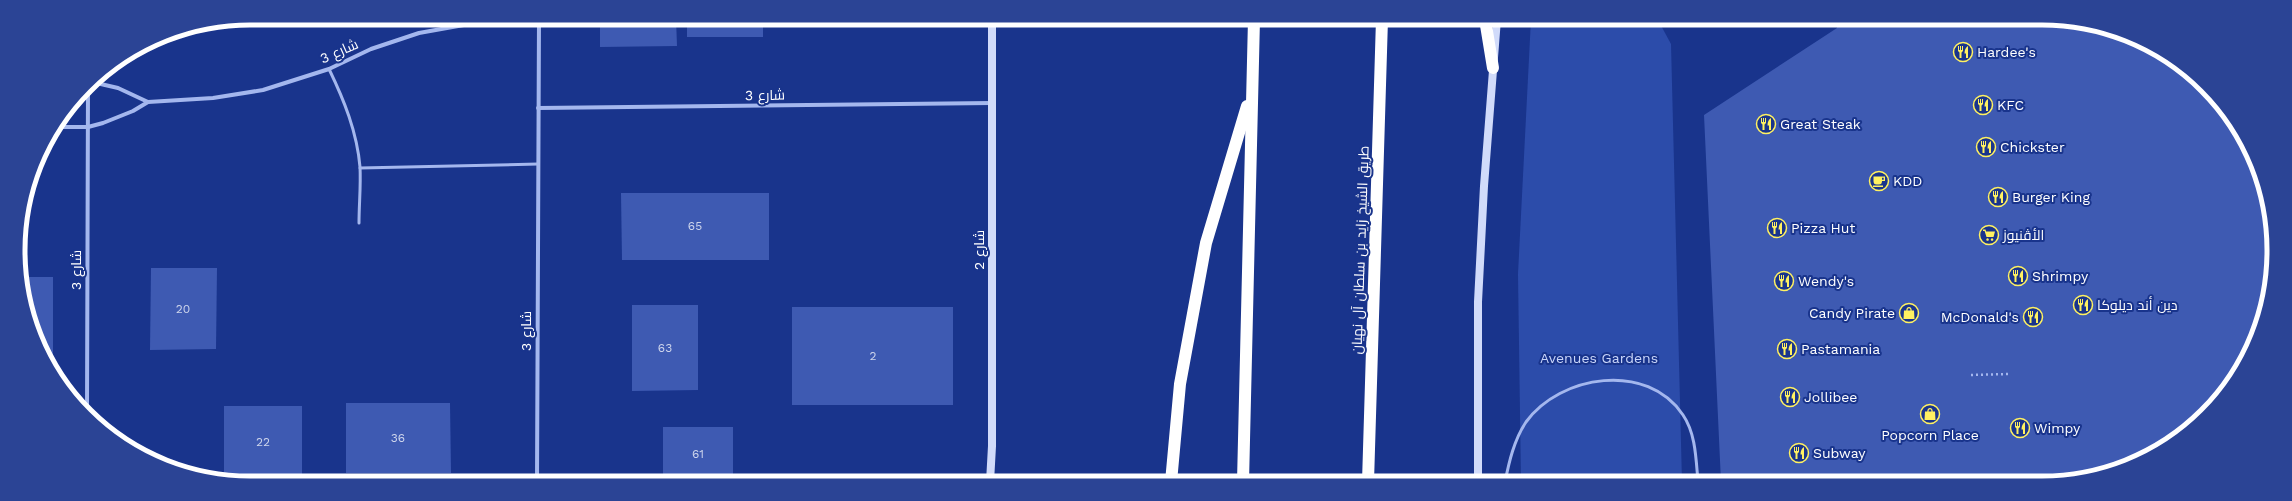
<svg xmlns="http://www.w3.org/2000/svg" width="2292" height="501" font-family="'Work Sans',Cairo,sans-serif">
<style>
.park{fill:#2c4caa}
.building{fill:#3e5ab2}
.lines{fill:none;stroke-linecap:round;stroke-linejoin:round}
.path{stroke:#a4b7ee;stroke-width:2.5;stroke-dasharray:2 3;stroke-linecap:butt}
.lane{stroke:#a4b7ee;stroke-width:3}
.street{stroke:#a4b7ee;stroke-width:4}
.secondary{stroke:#d1dbfa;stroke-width:8}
.highway{stroke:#fff;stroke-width:12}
.labels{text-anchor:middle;stroke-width:4;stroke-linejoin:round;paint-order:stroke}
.number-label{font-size:12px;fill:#cfd6ec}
.street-label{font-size:14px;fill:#fff;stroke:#19348c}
.poi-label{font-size:14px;fill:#fff;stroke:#19348c;text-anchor:start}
.park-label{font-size:14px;fill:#cad6fa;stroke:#19348c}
.rim{fill:none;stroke:#fff;stroke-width:5}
</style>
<rect width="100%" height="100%" fill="#19348c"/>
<path class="park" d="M1531 19 1658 20 1671 44 1682 482H1521L1518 274Z"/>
<g class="building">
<path d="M600 18H676L677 46 600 47Z"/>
<path d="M687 18 763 19V37H687Z"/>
<rect x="795" y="19" width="84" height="6"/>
<path d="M1837 20H2072L2158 49 2226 109 2266 190 2272 281 2250 354 2206 415 2144 459 2057 482H1721L1704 115 1837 28Z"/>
<path d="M621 193H769V260H622Z"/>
<path d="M151 268H217L216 349 150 350Z"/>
<path d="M24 277H53V365L30 325Z"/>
<path d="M632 305H698V390L632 391Z"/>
<rect x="792" y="307" width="161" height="98"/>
<path d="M346 403H450L451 473H346Z"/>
<rect x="224" y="406" width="78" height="72"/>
<rect x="663" y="427" width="70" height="54"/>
</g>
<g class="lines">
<path class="path" d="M1971 375 2009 374"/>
<g class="lane">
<path d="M329 69C344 100 357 132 360 167 361 186 359 204 359 223"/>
<path d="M360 168 538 164"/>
<path d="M1505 482C1509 462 1514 440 1526 422 1560 375 1647 361 1683 415 1696 434 1696 460 1698 482"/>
</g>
<g class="street">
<path d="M92 82 118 88 148 102"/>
<path d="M538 108 992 103"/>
<path d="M59 127H88L103 123 133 111 148 102 213 98 263 90 329 69 371 49 419 33 475 23 539 22"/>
<path d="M87 413 88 85"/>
<path d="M537 481 539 18"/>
</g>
<g class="secondary">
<path d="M990 482 992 446V19"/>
<path d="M1478 482V302L1484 186 1497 19"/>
</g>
<g class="highway">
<path d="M1485 19 1493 68"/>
<path d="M1171 482 1180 384 1206 243 1247 106"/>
<path d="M1243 482 1254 19"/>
<path d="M1368 482 1382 19"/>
</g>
</g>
<defs>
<symbol id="restaurant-ring" viewBox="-11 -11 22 22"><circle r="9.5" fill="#19348c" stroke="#fff161" stroke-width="1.5"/><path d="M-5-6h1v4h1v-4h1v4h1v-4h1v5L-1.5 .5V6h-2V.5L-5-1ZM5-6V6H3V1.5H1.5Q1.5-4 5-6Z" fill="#fff161"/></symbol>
<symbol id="cafe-ring" viewBox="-11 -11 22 22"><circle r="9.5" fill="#19348c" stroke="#fff161" stroke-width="1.5"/><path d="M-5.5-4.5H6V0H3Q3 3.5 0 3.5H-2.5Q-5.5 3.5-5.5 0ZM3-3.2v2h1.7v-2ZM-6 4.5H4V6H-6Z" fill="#fff161"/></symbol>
<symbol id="supermarket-ring" viewBox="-11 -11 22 22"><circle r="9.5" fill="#19348c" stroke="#fff161" stroke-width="1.5"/><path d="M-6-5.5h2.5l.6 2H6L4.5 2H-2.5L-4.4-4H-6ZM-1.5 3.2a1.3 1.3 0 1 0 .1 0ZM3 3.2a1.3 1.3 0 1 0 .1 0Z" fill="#fff161"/></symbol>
<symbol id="shop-ring" viewBox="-11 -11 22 22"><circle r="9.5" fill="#19348c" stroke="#fff161" stroke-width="1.5"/><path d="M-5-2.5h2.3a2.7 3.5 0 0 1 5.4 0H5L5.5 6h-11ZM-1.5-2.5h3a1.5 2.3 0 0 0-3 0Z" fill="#fff161"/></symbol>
</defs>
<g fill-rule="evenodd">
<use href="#restaurant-ring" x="1952" y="41" width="22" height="22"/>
<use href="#restaurant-ring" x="1972" y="94" width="22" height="22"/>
<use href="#restaurant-ring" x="1755" y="113" width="22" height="22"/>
<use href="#restaurant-ring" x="1975" y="136" width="22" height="22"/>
<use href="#cafe-ring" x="1868" y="170" width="22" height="22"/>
<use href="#restaurant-ring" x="1987" y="186" width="22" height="22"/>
<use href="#restaurant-ring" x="1766" y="217" width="22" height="22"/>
<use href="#supermarket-ring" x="1978" y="224" width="22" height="22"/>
<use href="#restaurant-ring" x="2007" y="265" width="22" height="22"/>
<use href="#restaurant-ring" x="1773" y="270" width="22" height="22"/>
<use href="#restaurant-ring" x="2072" y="294" width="22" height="22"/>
<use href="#shop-ring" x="1898" y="302" width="22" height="22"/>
<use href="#restaurant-ring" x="2022" y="306" width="22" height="22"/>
<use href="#restaurant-ring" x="1776" y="338" width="22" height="22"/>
<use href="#restaurant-ring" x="1779" y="386" width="22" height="22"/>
<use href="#shop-ring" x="1919" y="403" width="22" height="22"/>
<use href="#restaurant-ring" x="2009" y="417" width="22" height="22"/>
<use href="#restaurant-ring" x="1788" y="442" width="22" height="22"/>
</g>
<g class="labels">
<g class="number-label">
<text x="695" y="230">65</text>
<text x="183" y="313">20</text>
<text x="665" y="352">63</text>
<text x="873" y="360">2</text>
<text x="398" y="442">36</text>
<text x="263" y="446">22</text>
<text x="698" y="458">61</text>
</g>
<g class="street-label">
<text transform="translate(339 51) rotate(-24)" y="5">شارع 3</text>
<text transform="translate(765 95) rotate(-1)" y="5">شارع 3</text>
<text transform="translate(979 250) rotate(-90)" y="5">شارع 2</text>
<text transform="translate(1360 250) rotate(-88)" y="5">طريق الشيخ زايد بن سلطان آل نهيان</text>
<text transform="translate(76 270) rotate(-90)" y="5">شارع 3</text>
<text transform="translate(526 331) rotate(-90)" y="5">شارع 3</text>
</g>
<g class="poi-label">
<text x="1977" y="57">Hardee's</text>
<text x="1997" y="110">KFC</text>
<text x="1780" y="129">Great Steak</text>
<text x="2000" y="152">Chickster</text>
<text x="1893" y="186">KDD</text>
<text x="2012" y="202">Burger King</text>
<text x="1791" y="233">Pizza Hut</text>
<text x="2003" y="240">الأڤنيوز</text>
<text x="2032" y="281">Shrimpy</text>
<text x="1798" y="286">Wendy's</text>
<text x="2097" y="310">دين أند ديلوكا</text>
<text x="1895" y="318" text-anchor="end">Candy Pirate</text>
<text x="2019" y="322" text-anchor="end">McDonald's</text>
<text x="1801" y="354">Pastamania</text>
<text x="1804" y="402">Jollibee</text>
<text x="2034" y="433">Wimpy</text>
<text x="1930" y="440" text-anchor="middle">Popcorn Place</text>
<text x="1813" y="458">Subway</text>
</g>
<g class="park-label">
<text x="1599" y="363">Avenues Gardens</text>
</g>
</g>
<path d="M0 0H2292V501H0ZM250 25H2042A225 225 0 0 1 2267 250V251A225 225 0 0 1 2042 476H250A225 225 0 0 1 25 251V250A225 225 0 0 1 250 25Z" fill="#2b4495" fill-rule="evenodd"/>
<path class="rim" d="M250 25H2042A225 225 0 0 1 2267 250V251A225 225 0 0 1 2042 476H250A225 225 0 0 1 25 251V250A225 225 0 0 1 250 25Z"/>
</svg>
